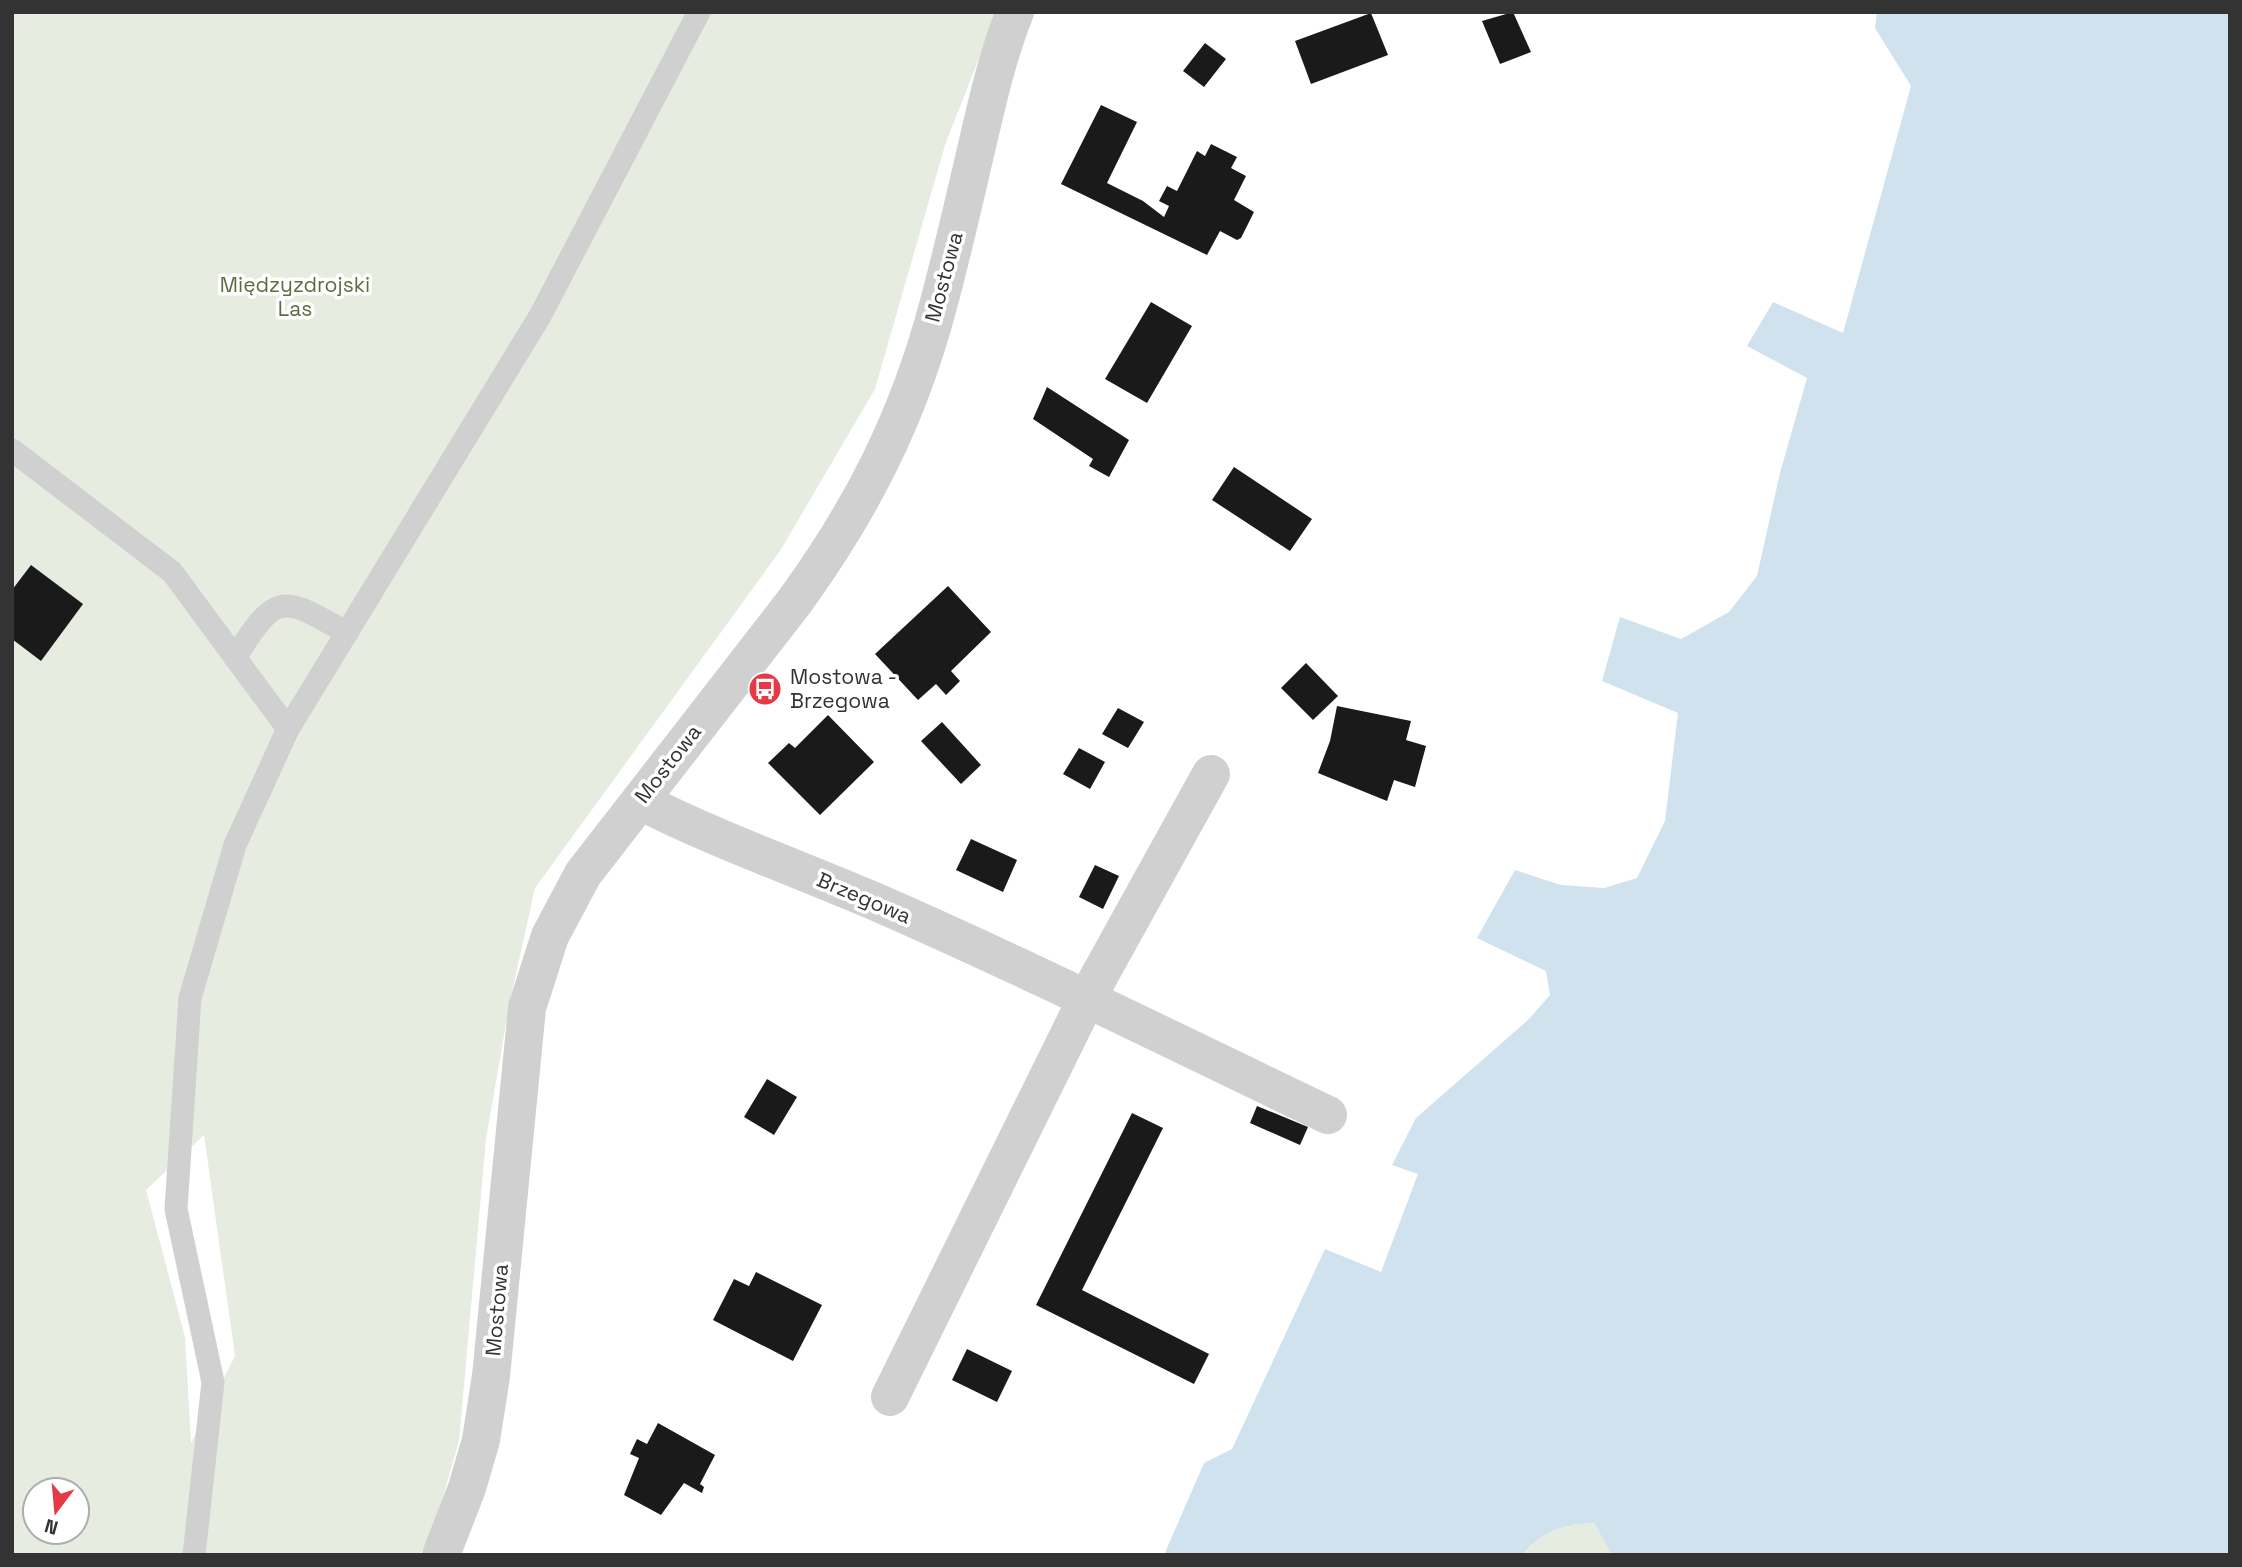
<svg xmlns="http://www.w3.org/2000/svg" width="2242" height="1567" font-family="'Space Grotesk',sans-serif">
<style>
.green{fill:#e6ecdf;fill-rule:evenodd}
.water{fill:#cfe2ee}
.building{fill:#1a1a1a}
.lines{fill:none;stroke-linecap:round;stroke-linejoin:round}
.service{stroke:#d0d0d0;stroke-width:23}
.minor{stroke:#d0d0d0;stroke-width:38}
.tertiary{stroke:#d0d0d0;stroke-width:38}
.labels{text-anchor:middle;stroke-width:7;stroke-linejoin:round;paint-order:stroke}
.street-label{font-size:21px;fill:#333;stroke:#fff}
.park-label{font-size:21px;fill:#56703f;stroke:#fff}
.poi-label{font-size:21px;fill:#333;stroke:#fff;text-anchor:start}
</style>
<rect width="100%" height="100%" fill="#fff"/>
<g class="green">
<path d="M12 12H997L945 145 875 389 780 551 535 888 510 1001 486 1139 459 1441 431 1538 419 1555H12ZM204 1135 235 1356 191 1443 185 1337 146 1190ZM35 1490H77V1532H35Z"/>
<path d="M1594 1523 1612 1555H1522C1541 1531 1565 1524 1594 1523Z"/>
</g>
<path class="water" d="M1877 12H2230V1555H1612L1594 1523C1565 1524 1541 1531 1522 1555H1164L1204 1463 1232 1449 1325 1249 1381 1272 1418 1174 1392 1165 1416 1118 1529 1019 1550 995 1546 971 1477 938 1515 870 1561 885 1604 888 1637 878 1665 821 1678 713 1602 681 1620 617 1681 639 1729 612 1757 576 1780 473 1807 378 1747 346 1773 302 1843 333 1911 86 1875 28Z"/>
<g class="building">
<path d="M1513 12 1531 52 1500 64 1482 21Z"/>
<path d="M1371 13 1388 55 1311 84 1295 41Z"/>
<path d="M1205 43 1226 59 1204 87 1183 71Z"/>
<path d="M1101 105 1137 122 1107 183 1143 201 1164 217 1169 206 1159 201 1167 186 1177 191 1197 151 1205 156 1211 144 1237 157 1231 168 1246 176 1234 200 1254 212 1241 238 1237 240 1220 231 1207 255 1061 184Z"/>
<path d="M1151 302 1192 326 1147 403 1105 379Z"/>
<path d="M1047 387 1129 440 1109 477 1089 466 1093 459 1033 419Z"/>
<path d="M1234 467 1312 519 1290 551 1212 500Z"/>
<path d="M31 565 83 604 41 661 12 639V590Z"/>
<path d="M948 586 991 632 951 671 960 681 946 695 936 684 918 700 875 654Z"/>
<path d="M1306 663 1338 696 1313 720 1281 688Z"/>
<path d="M1337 706 1411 721 1406 740 1426 746 1415 787 1394 780 1387 801 1318 773 1330 741Z"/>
<path d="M1118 708 1144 722 1128 748 1102 734Z"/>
<path d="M828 715 874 762 820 815 768 763 789 743 795 748Z"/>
<path d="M942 722 981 765 961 784 921 741Z"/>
<path d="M1079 748 1105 762 1090 789 1063 774Z"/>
<path d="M971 839 1017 860 1003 892 956 870Z"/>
<path d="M1095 865 1119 876 1103 909 1079 897Z"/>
<path d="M767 1079 797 1097 774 1135 744 1117Z"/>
<path d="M1257 1106 1308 1127 1300 1145 1250 1123Z"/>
<path d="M1132 1113 1163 1128 1082 1290 1209 1354 1194 1384 1036 1305Z"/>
<path d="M756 1272 822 1305 793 1361 713 1320 734 1279 749 1286Z"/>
<path d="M967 1349 1012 1371 997 1402 952 1380Z"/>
<path d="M658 1423 715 1455 700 1484 704 1487 702 1493 684 1483 661 1515 624 1495 639 1458 630 1454 637 1439 647 1444Z"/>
</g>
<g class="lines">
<g class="service">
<path d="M12 450 172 572 288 729"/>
<path d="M235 658C276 592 281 595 347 633"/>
<path d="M194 1555 213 1382 176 1209 190 998 235 845 288 729 540 316 699 12"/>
</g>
<g class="minor">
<path d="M640 801C719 841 802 870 883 905 1033 971 1180 1044 1328 1115"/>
<path d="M890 1397 1087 998 1211 774"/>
</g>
<path class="tertiary" d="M441 1555 467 1488 481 1440 491 1376 527 1008 550 936 583 874 795 601C863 507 908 418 938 306 952 254 964 202 976 150 987 103 997 57 1015 12"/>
</g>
<defs>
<symbol id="bus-disc" viewBox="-11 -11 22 22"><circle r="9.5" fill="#e63946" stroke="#fff"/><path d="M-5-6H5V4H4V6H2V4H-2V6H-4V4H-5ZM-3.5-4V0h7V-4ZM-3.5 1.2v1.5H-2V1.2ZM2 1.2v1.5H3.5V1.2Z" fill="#fff"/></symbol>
</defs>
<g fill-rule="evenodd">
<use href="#bus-disc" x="746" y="670" width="38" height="38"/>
</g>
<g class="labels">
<g class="street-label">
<text transform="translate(944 277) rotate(-75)" y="7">Mostowa</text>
<text transform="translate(668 764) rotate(-52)" y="7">Mostowa</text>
<text transform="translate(864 898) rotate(23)" y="7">Brzegowa</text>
<text transform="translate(497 1310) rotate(-85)" y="7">Mostowa</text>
</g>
<g class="park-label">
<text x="295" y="292">Międzyzdrojski<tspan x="295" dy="24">Las</tspan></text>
</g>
<g class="poi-label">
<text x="790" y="684">Mostowa -<tspan x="790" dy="24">Brzegowa</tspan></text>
</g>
</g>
<rect width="2242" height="1567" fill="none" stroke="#333333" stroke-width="28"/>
<g transform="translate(56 1511) rotate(196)"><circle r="33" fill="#ffffff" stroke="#adadad" stroke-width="2"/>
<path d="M0-5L12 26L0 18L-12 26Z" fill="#e63946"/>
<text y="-10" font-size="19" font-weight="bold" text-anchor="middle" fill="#333333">N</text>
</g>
</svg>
